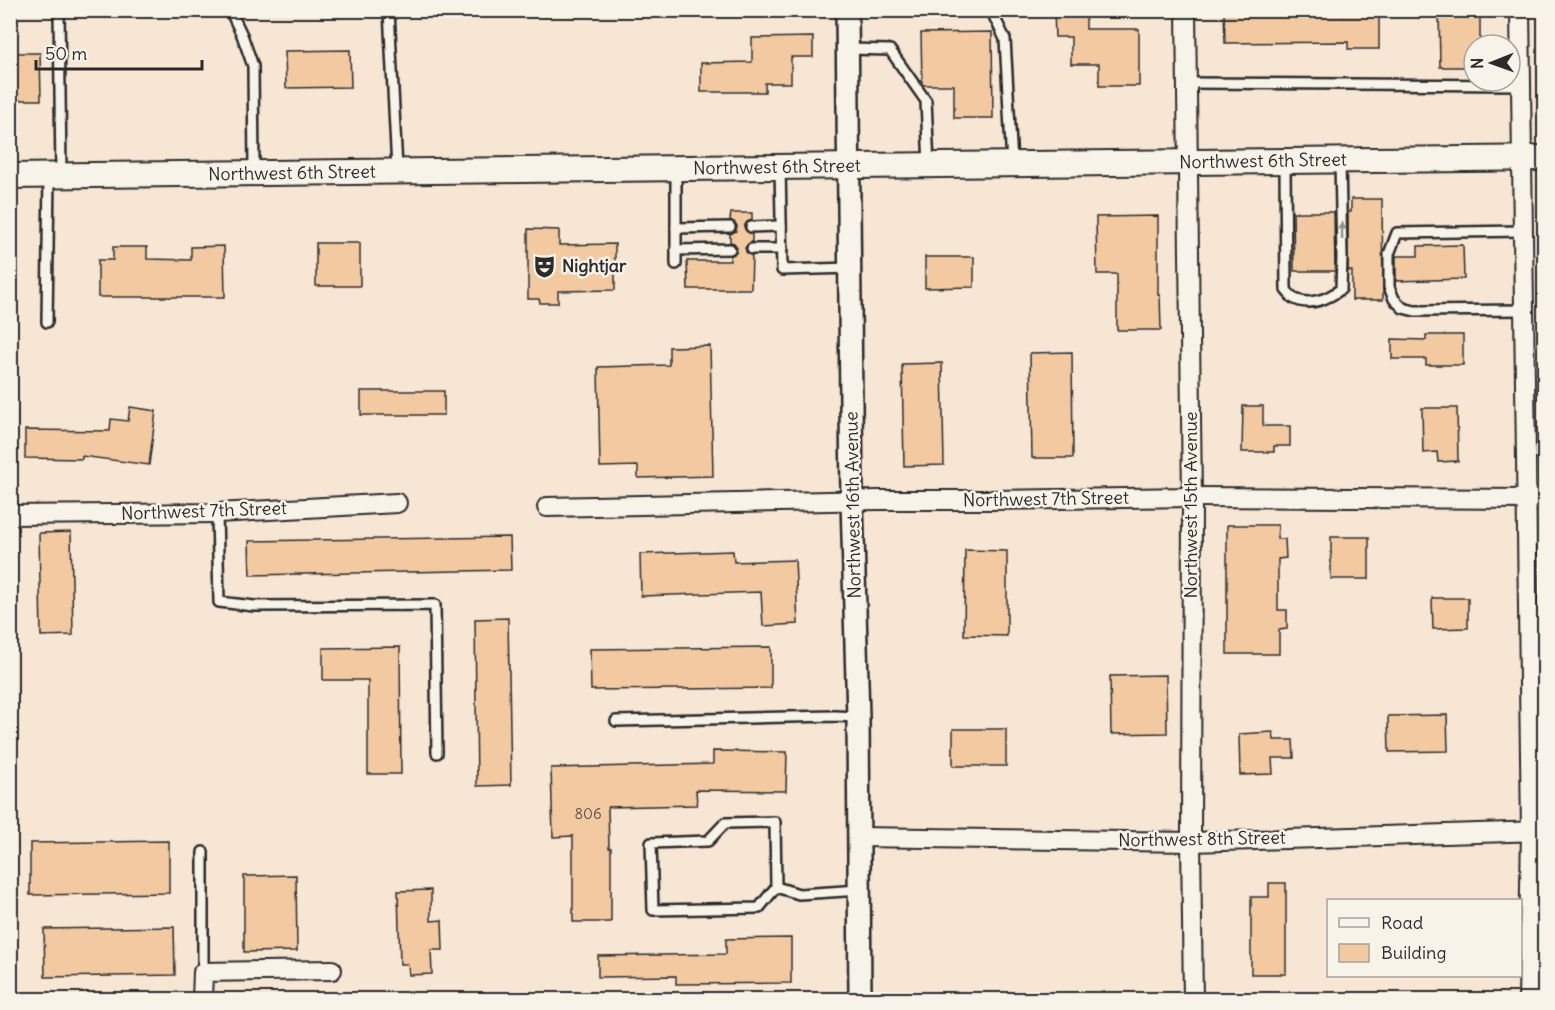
<svg xmlns="http://www.w3.org/2000/svg" width="1555" height="1010" font-family="Delius,sans-serif">
<style>
.building{fill:#f3c9a2;stroke:#2b2b2b;stroke-width:1.5}
.lines{fill:none;stroke-linecap:round;stroke-linejoin:round}
.service-casing{stroke:#2b2b2b;stroke-width:14}
.minor-casing{stroke:#2b2b2b;stroke-width:22}
.tertiary-casing{stroke:#2b2b2b;stroke-width:26}
.secondary-casing{stroke:#2b2b2b;stroke-width:28}
.service{stroke:#f7f3e8;stroke-width:9}
.minor{stroke:#f7f3e8;stroke-width:18}
.tertiary{stroke:#f7f3e8;stroke-width:21}
.secondary{stroke:#f7f3e8;stroke-width:24}
.oneway{fill:#918f8a}
.labels{text-anchor:middle;stroke-width:5;stroke-linejoin:round;paint-order:stroke}
.number-label{font-size:15px;fill:#5d5249}
.street-label{font-size:18px;fill:#2b2b2b;stroke:#f7f3e8}
.poi-label{font-size:18px;font-weight:bold;fill:#2b2b2b;stroke:#f7f3e8;text-anchor:start}
</style>
<rect width="100%" height="100%" fill="#f6e6d3"/>
<filter id="ink" filterUnits="userSpaceOnUse"><feTurbulence type="fractalNoise" baseFrequency=".0167" numOctaves="2"/><feDisplacementMap in="SourceGraphic" scale="12" xChannelSelector="R" yChannelSelector="G"/><feConvolveMatrix kernelMatrix="1 2 1 2 8 2 1 2 1" color-interpolation-filters="sRGB"/></filter>
<g filter="url(#ink)">
<g class="building">
<path d="M1054 10H1086V29H1139V86H1099V64H1071V37H1055Z"/>
<path d="M1224 10H1326V14H1379V49H1348V42L1225 43Z"/>
<path d="M1439 10H1480V45H1474V67H1440Z"/>
<path d="M992 32 993 118H954V85H923L922 84 921 33Z"/>
<path d="M813 37V57H791V83H765V92H701V63L752 62V38Z"/>
<path d="M350 50 351 87 286 88 285 51Z"/>
<path d="M10 53H40L41 100H10Z"/>
<path d="M1351 199H1382L1383 300H1352V271H1348V212H1351Z"/>
<path d="M1293 212H1334L1335 271H1294Z"/>
<path d="M731 213H752V220L747 222 744 227 746 231 752 234V242L748 244 745 248 747 253 752 256 751 289H688L687 261H730V256L736 253 737 248 734 243 730 242V234L736 231 737 226 735 223 730 220Z"/>
<path d="M1158 216V295H1160L1161 330H1117V274H1097L1096 217Z"/>
<path d="M528 229 559 230V245L615 244V290L558 291V303H540L539 299H528Z"/>
<rect x="316" y="243" width="44" height="43"/>
<path d="M1463 245 1464 279 1396 281V256H1418V246Z"/>
<path d="M224 246 225 297H98V260H113V247H147V259L191 260V247Z"/>
<path d="M925 257H974V287L925 288Z"/>
<path d="M1426 335H1463V365H1426V359H1392V339L1426 340Z"/>
<path d="M710 346 713 476 638 478V466L600 467 598 367 669 365V347Z"/>
<path d="M1072 352 1073 458H1032L1030 353Z"/>
<path d="M942 363 944 465 904 466 902 364Z"/>
<rect x="361" y="391" width="83" height="24"/>
<path d="M1243 406H1263V426H1290V446H1274V452H1242Z"/>
<path d="M130 407 156 411 149 465 82 456V459L25 458V430L110 431 111 419 128 421Z"/>
<path d="M1422 408H1457L1458 461 1438 462 1437 452 1423 453Z"/>
<path d="M1227 525H1278L1277 539H1285L1286 558 1278 559V610H1287V629L1279 630V654H1227Z"/>
<path d="M71 532 73 635 41 636 39 533Z"/>
<path d="M510 537 511 570 250 575 249 541Z"/>
<rect x="1331" y="537" width="38" height="42"/>
<path d="M965 550 1007 551V636L964 635Z"/>
<path d="M733 551 734 562 795 560 798 624 763 626 761 592 641 596 640 554Z"/>
<path d="M1432 598H1468V628L1433 629Z"/>
<path d="M508 618 511 785 477 786 475 619Z"/>
<path d="M400 647 401 774H368V680H323V648Z"/>
<path d="M771 647V688L591 690 590 649Z"/>
<path d="M1166 675 1167 733 1111 734 1110 676Z"/>
<path d="M1447 715 1448 751 1389 752 1388 716Z"/>
<rect x="953" y="729" width="53" height="37"/>
<path d="M1273 732 1274 740H1293L1294 758H1272L1273 774 1240 775 1239 734Z"/>
<path d="M713 751 787 752 786 791 696 790 697 805 608 807 609 848H611V922H573V836L553 837 551 768 713 764Z"/>
<path d="M169 841V893L30 895V843Z"/>
<path d="M296 875 297 951 244 952V876Z"/>
<path d="M1269 883H1286V974H1251V897H1269Z"/>
<path d="M431 890V921L442 920 443 950H431L432 974 409 975 408 964H400L398 891Z"/>
<path d="M174 927 175 975 45 977 44 929Z"/>
<path d="M791 938V983L676 984V976L598 977V956L726 954V939Z"/>
</g>
<g class="lines">
<defs>
<g id="service">
<path d="M59 10 61 174"/>
<path d="M230 10 242 35 253 66 254 171"/>
<path d="M389 10 397 169"/>
<path d="M991 10 1005 39 1012 164"/>
<path d="M848 49 890 50 926 101 929 165"/>
<path d="M1186 83 1520 85"/>
<path d="M1285 163 1286 290C1289 293 1290 296 1293 298 1309 307 1328 299 1341 289L1342 257 1340 162"/>
<path d="M780 167 782 270 851 268"/>
<path d="M676 168V264"/>
<path d="M751 227 781 226"/>
<path d="M676 228 730 227"/>
<path d="M1522 231 1397 233 1389 254V287L1394 299 1403 308 1415 311 1523 310"/>
<path d="M752 249H782"/>
<path d="M676 250 730 249"/>
<path d="M47 322 49 176"/>
<path d="M217 513 219 602 254 606 435 605 437 753"/>
<path d="M616 721 834 716 858 717"/>
<path d="M776 887 759 908 653 910 651 843 708 841 725 823 775 822 776 887 799 894 860 890"/>
<path d="M203 972V852"/>
</g>
<g id="minor">
<path d="M1186 10 1192 497 1191 842 1193 1000"/>
<path d="M1520 10 1531 831 1528 1000"/>
<path d="M547 507 878 500H991L1192 497 1544 499"/>
<path d="M10 515 217 513 397 503"/>
<path d="M859 837 1191 842 1544 831"/>
<path d="M202 1000 203 972 332 970"/>
</g>
<path id="tertiary" d="M847 10 852 500 858 717 860 1000"/>
<path id="secondary" d="M10 176 1544 158"/>
</defs>
<use href="#service" class="service-casing"/>
<use href="#minor" class="minor-casing"/>
<use href="#tertiary" class="tertiary-casing"/>
<use href="#secondary" class="secondary-casing"/>
<use href="#service" class="service"/>
<use href="#minor" class="minor"/>
<use href="#tertiary" class="tertiary"/>
<use href="#secondary" class="secondary"/>
</g>
<defs><path id="oneway-solid" d="M-6-.8H1V-3.2L6.5 0L1 3.2V.8H-6Z" transform="scale(1.5)"/></defs>
<use class="oneway" href="#oneway-solid" transform="translate(1342 231) rotate(-91)"/>
</g>
<defs>
<symbol id="theatre-bare" viewBox="-9 -9 18 18"><path d="M-5-5.5Q0-4 5-5.5V0Q5 5 0 6Q-5 5-5 0ZM-3.3-2.5H-1v1.5H-3.3ZM1-2.5H3.3v1.5H1ZM-2.8 1Q0 5.5 2.8 1Z" fill="#2b2b2b" stroke="#f7f3e8" stroke-width="2.5" paint-order="stroke"/></symbol>
</defs>
<g fill-rule="evenodd">
<use href="#theatre-bare" x="528" y="250" width="33" height="33"/>
</g>
<g class="labels">
<g class="number-label">
<text x="588" y="819">806</text>
</g>
<g class="street-label">
<text transform="translate(1263 161) rotate(-1)" y="6">Northwest 6th Street</text>
<text transform="translate(777 167) rotate(-1)" y="6">Northwest 6th Street</text>
<text transform="translate(292 173) rotate(-1)" y="6">Northwest 6th Street</text>
<text transform="translate(1046 499) rotate(-1)" y="6">Northwest 7th Street</text>
<text transform="translate(853 505) rotate(-91)" y="6">Northwest 16th Avenue</text>
<text transform="translate(1191 505) rotate(-90)" y="6">Northwest 15th Avenue</text>
<text transform="translate(204 511) rotate(-2)" y="6">Northwest 7th Street</text>
<text transform="translate(1202 839) rotate(-1)" y="6">Northwest 8th Street</text>
</g>
<g class="poi-label">
<text x="562" y="272">Nightjar</text>
</g>
</g>
<rect width="1555" height="1010" fill="none" stroke="#f7f3e8" stroke-width="36"/>
<rect x="18" y="18" width="1519" height="974" fill="none" stroke="#2b2b2b" stroke-width="2" filter="url(#ink)"/>
<rect x="1327" y="899" width="195" height="78" fill="#f7f3e8" stroke="#a5a39c" stroke-width="1.5"/>
<rect x="1339" y="918" width="30" height="9" fill="#f7f3e8" stroke="#a5a39c" stroke-width="1.5"/>
<text x="1381" y="929" font-size="18" fill="#2b2b2b">Road</text>
<rect x="1339" y="944" width="30" height="18" fill="#f3c9a2" stroke="#a5a39c" stroke-width="1.5"/>
<text x="1381" y="959" font-size="18" fill="#2b2b2b">Building</text>
<g transform="translate(1492 63) rotate(269)"><circle r="28" fill="#f7f3e8" stroke="#a5a39c" stroke-width="1.5"/>
<path d="M0-4.5L10 22L0 15L-10 22Z" fill="#2b2b2b"/>
<text y="-9" font-size="16" font-weight="bold" text-anchor="middle" fill="#2b2b2b">N</text>
</g>
<path d="M36 60v9h166v-9" fill="none" stroke="#2b2b2b" stroke-width="3"/>
<text x="45" y="60" font-size="18" fill="#2b2b2b" stroke="#f7f3e8" stroke-width="4.5" paint-order="stroke">50 m</text>
</svg>
